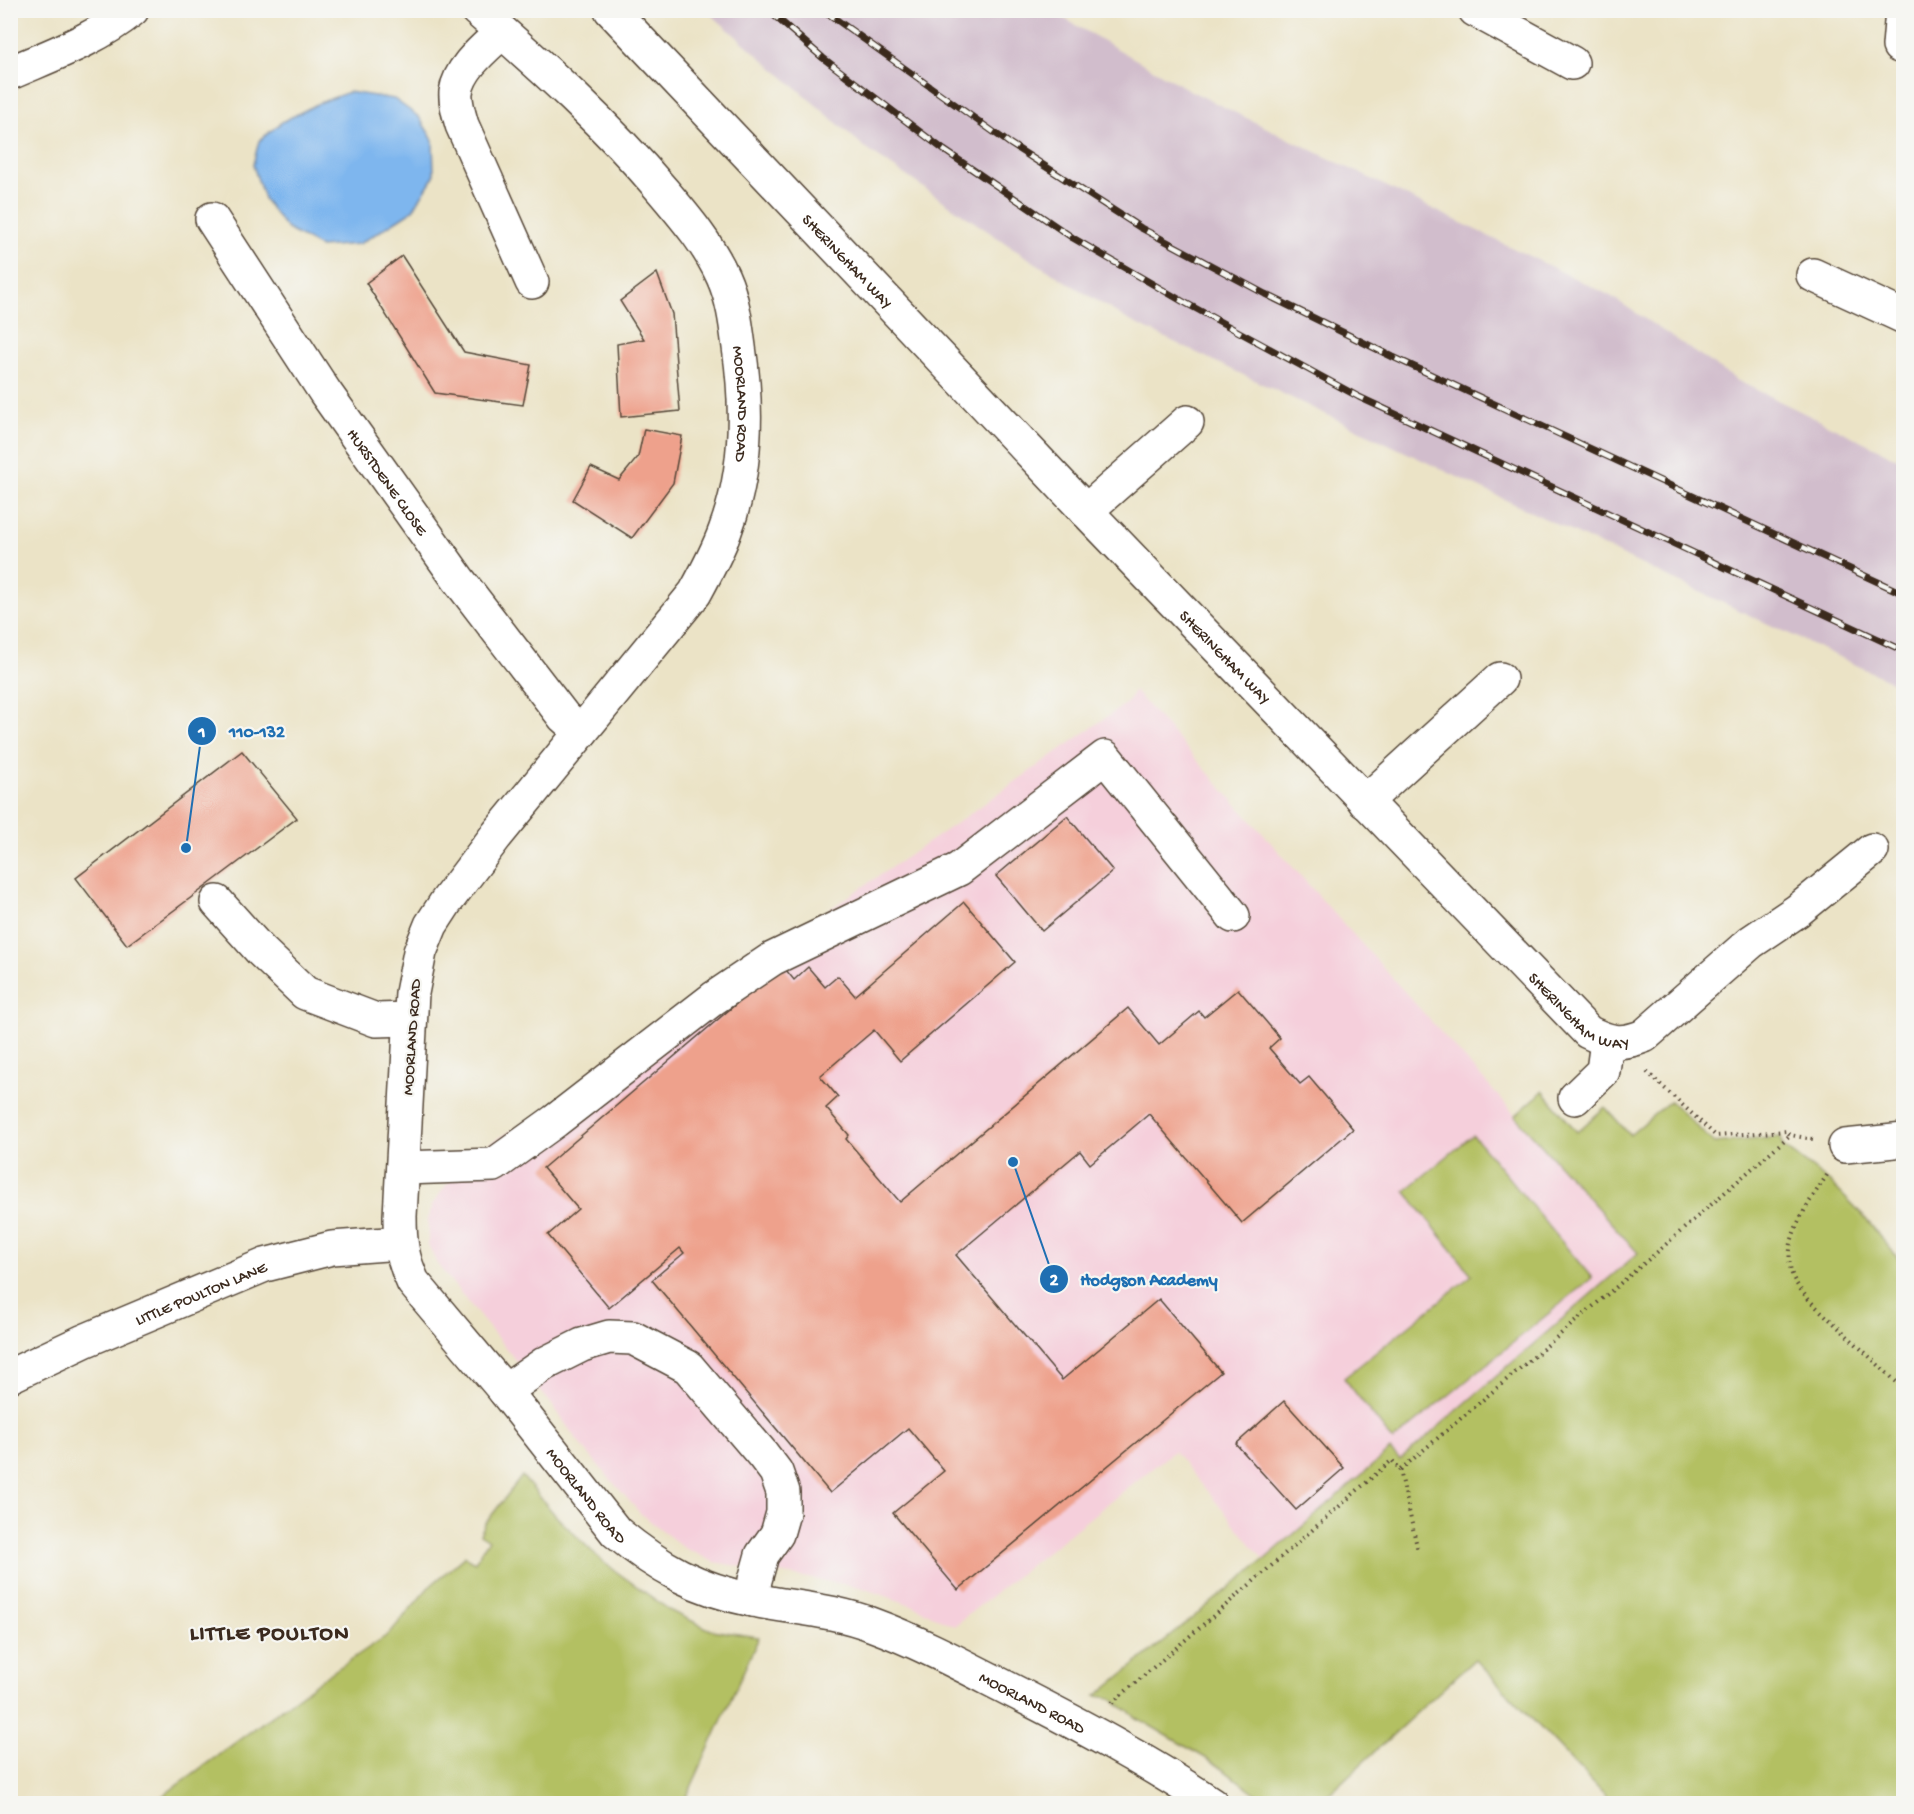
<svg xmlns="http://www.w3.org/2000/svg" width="1914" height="1814" font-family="'Gochi Hand',sans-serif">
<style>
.built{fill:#f5cfdb}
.industrial{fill:#d1bdcc}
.green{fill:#b3c062;stroke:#777540;stroke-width:1.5}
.water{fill:#7eb6ee;stroke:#5c7086;stroke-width:1.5}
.building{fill:#eea18c}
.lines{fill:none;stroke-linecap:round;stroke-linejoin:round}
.minor-casing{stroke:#554637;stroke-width:36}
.path{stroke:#554637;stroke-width:4;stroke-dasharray:1.5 4.5;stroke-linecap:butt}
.minor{stroke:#fff;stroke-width:33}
.rail-casing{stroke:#3b2a1e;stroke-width:7}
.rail{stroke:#f6f6f2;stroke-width:4.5;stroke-dasharray:14;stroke-linecap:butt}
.labels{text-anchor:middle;stroke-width:4.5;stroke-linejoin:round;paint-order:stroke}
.street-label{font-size:16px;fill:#3b2a1e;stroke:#f6f6f2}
.district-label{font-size:22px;font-weight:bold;letter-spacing:1.5px;fill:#3b2a1e;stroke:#f6f6f2}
.leader{fill:none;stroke:#1f6fb2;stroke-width:2}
.callout-dot{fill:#1f6fb2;stroke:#f6f6f2;stroke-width:2}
.mark-label{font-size:18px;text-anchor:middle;font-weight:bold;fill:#fff}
.callout-label{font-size:18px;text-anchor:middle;font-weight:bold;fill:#1f6fb2;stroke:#f6f6f2;stroke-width:4.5;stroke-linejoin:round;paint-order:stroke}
</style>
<rect width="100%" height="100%" fill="#f6f6f2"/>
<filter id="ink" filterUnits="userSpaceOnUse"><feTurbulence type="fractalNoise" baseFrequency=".0167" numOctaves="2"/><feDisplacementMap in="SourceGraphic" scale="12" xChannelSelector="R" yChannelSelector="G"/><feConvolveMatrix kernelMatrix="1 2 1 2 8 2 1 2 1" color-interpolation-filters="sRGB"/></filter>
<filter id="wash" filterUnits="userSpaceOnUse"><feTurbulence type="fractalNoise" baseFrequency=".008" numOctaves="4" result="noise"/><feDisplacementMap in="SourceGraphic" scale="24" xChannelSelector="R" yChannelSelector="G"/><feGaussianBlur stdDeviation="1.35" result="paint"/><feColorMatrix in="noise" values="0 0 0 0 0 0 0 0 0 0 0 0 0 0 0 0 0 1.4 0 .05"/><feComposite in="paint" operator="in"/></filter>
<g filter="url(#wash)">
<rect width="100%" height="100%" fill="#ebe3c6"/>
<path class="built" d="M1134 690 1639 1253 1400 1460 1390 1450 1264 1560 1174 1451 954 1626 914 1606 860 1587 714 1562 684 1548 640 1513 604 1472 576 1439 553 1406 437 1264 428 1245V1219L432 1205 447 1184 462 1171 470 1155 551 1108 805 926 964 818 1128 702Z"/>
<path class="industrial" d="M707 11H1051L1191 91 1609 295 1738 381 1903 461V687L1640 564 1128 320 1023 255 868 150Z"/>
<g class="green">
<path d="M1543 1091 1577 1132 1605 1107 1630 1135 1670 1101 1714 1143 1781 1137 1783 1146 1830 1182 1865 1218 1903 1264V1803H1612L1475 1659 1319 1803H1269L1214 1763 1137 1718 1110 1698 1096 1696 1264 1560 1390 1450 1400 1460 1638 1253 1515 1116Z"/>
<path d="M1473 1135 1592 1278 1393 1441 1344 1378 1472 1275 1405 1191Z"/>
<path d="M522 1476 556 1516 603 1562 671 1611 711 1630 759 1637 684 1803H153L319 1681 389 1634 428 1588 465 1556 475 1562 489 1540 480 1534 485 1524Z"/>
</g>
<path class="water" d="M349 92 394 99 419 117 433 140 434 176 413 210 382 230 359 244 320 247 287 229 264 199 253 165 259 141 282 122 319 103Z"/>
<g id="blocks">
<g class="building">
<path d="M402 256 464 352 531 365 523 405 435 393 366 283Z"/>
<path d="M657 273 672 314 680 411 621 417 617 344 644 339 620 301Z"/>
<path d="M644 429 682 436 673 483 632 538 573 500 591 467 619 480 638 457Z"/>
<path d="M242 751 297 818 208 885 127 945 76 878Z"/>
<path d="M1067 816 1113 871 1042 931 996 876Z"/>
<path d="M964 902 1015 962 900 1061 874 1030 820 1076 838 1097 826 1108 849 1135 846 1139 900 1202 1128 1008 1159 1045 1199 1011 1204 1017 1238 989 1280 1038 1269 1048 1300 1084 1309 1077 1353 1129 1242 1223 1149 1114 1090 1164 1080 1151 956 1255 1062 1380 1159 1299 1221 1372 958 1590 893 1513 944 1471 908 1428 830 1493 652 1280 684 1253 680 1248 609 1308 548 1235 578 1209 543 1168 782 965 794 980 808 967 825 987 838 976 855 996Z"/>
<path d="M1284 1401 1344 1468 1296 1510 1236 1444Z"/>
</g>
</g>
</g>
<g filter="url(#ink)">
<use href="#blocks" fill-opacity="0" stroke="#554637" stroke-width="1.5"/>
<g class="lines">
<defs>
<g id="minor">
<path id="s1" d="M477 10C543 67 607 125 663 191 685 217 709 245 723 277 733 299 736 324 739 347 748 408 747 473 725 531 717 553 706 573 695 593L496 836 446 902 431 925 420 952 412 993 400 1216C400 1243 402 1258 413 1282L505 1391 616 1532C659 1568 697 1589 753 1600 793 1608 835 1610 873 1625 919 1642 962 1665 1005 1687 1076 1723 1146 1760 1212 1804"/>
<path id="s2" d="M611 10 1086 511 1588 1032C1610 1043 1621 1045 1644 1036L1751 942 1797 911 1872 850"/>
<path d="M1475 10 1572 63"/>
<path d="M502 32C485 48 460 67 456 92 455 103 459 114 462 125L532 282"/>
<path d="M1899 46 1902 10"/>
<path d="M10 73C51 55 97 39 132 10"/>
<path id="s3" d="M212 219 325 392 458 579 564 717 581 732"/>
<path d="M1813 275 1904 317"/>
<path d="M1086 511 1187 422"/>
<path d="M1365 802 1500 679"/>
<path d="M217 902 261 951 305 993 376 1020 410 1019"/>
<path d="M1575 1098 1603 1071 1607 1041"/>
<path d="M1845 1146 1904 1140"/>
<path d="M403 1168 494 1165 555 1121 714 998 772 959 959 869 1105 757 1233 916"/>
<path id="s4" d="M10 1376 84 1341 265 1265 332 1248 400 1243"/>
<path d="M505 1391 544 1364 582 1345 609 1337 633 1338 688 1367 763 1455 776 1472 783 1492V1513L777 1534 762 1555 755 1580 752 1600"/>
</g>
</defs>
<use href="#minor" class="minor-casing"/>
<g class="path">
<path d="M1647 1072 1716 1136 1787 1131 1790 1135 1813 1139"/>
<path d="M1827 1175C1809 1203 1783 1235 1791 1271 1794 1283 1803 1293 1811 1302L1904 1389"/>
<path d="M1400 1470 1418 1551"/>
<path d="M1112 1703 1262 1574 1392 1460 1400 1470 1655 1254 1790 1135"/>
</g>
<use href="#minor" class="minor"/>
<defs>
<g id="rail">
<path d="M768 10 823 58 944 150 1073 238 1182 301 1359 397 1904 651"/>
<path d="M823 10 1009 143 1141 228 1265 294 1393 357 1904 594"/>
</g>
</defs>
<use href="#rail" class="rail-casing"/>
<use href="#rail" class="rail"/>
</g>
</g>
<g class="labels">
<g class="street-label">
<text dy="6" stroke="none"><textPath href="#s2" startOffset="345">SHERINGHAM WAY</textPath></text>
<text dy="6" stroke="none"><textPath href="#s1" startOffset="494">MOORLAND ROAD</textPath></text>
<text dy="6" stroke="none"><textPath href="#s3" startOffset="316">HURSTDENE CLOSE</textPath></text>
<text dy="6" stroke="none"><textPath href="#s2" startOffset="892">SHERINGHAM WAY</textPath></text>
<text dy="6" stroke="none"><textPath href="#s2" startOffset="1395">SHERINGHAM WAY</textPath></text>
<text transform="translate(410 1037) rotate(-86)" y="6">MOORLAND ROAD</text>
<text dy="6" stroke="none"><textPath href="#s4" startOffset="208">LITTLE POULTON LANE</textPath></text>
<text dy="6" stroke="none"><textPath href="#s1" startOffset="1754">MOORLAND ROAD</textPath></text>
<text dy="6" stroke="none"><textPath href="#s1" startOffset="2256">MOORLAND ROAD</textPath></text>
</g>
<g class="district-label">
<text x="270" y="1639">LITTLE POULTON</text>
</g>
</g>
<path class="leader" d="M186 848L202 731M1013 1162L1054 1279"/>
<g class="callout-dot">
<circle cx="186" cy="848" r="6"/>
<circle cx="1013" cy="1162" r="6"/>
<circle cx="202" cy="731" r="15"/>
<circle cx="1054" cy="1279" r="15"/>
</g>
<g class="mark-label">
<text x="202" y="737">1</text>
<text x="1054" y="1285">2</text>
</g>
<g class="callout-label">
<text x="257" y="737">110-132</text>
<text x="1149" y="1285">Hodgson Academy</text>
</g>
<rect width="1914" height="1814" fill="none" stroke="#f6f6f2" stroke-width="36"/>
</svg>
